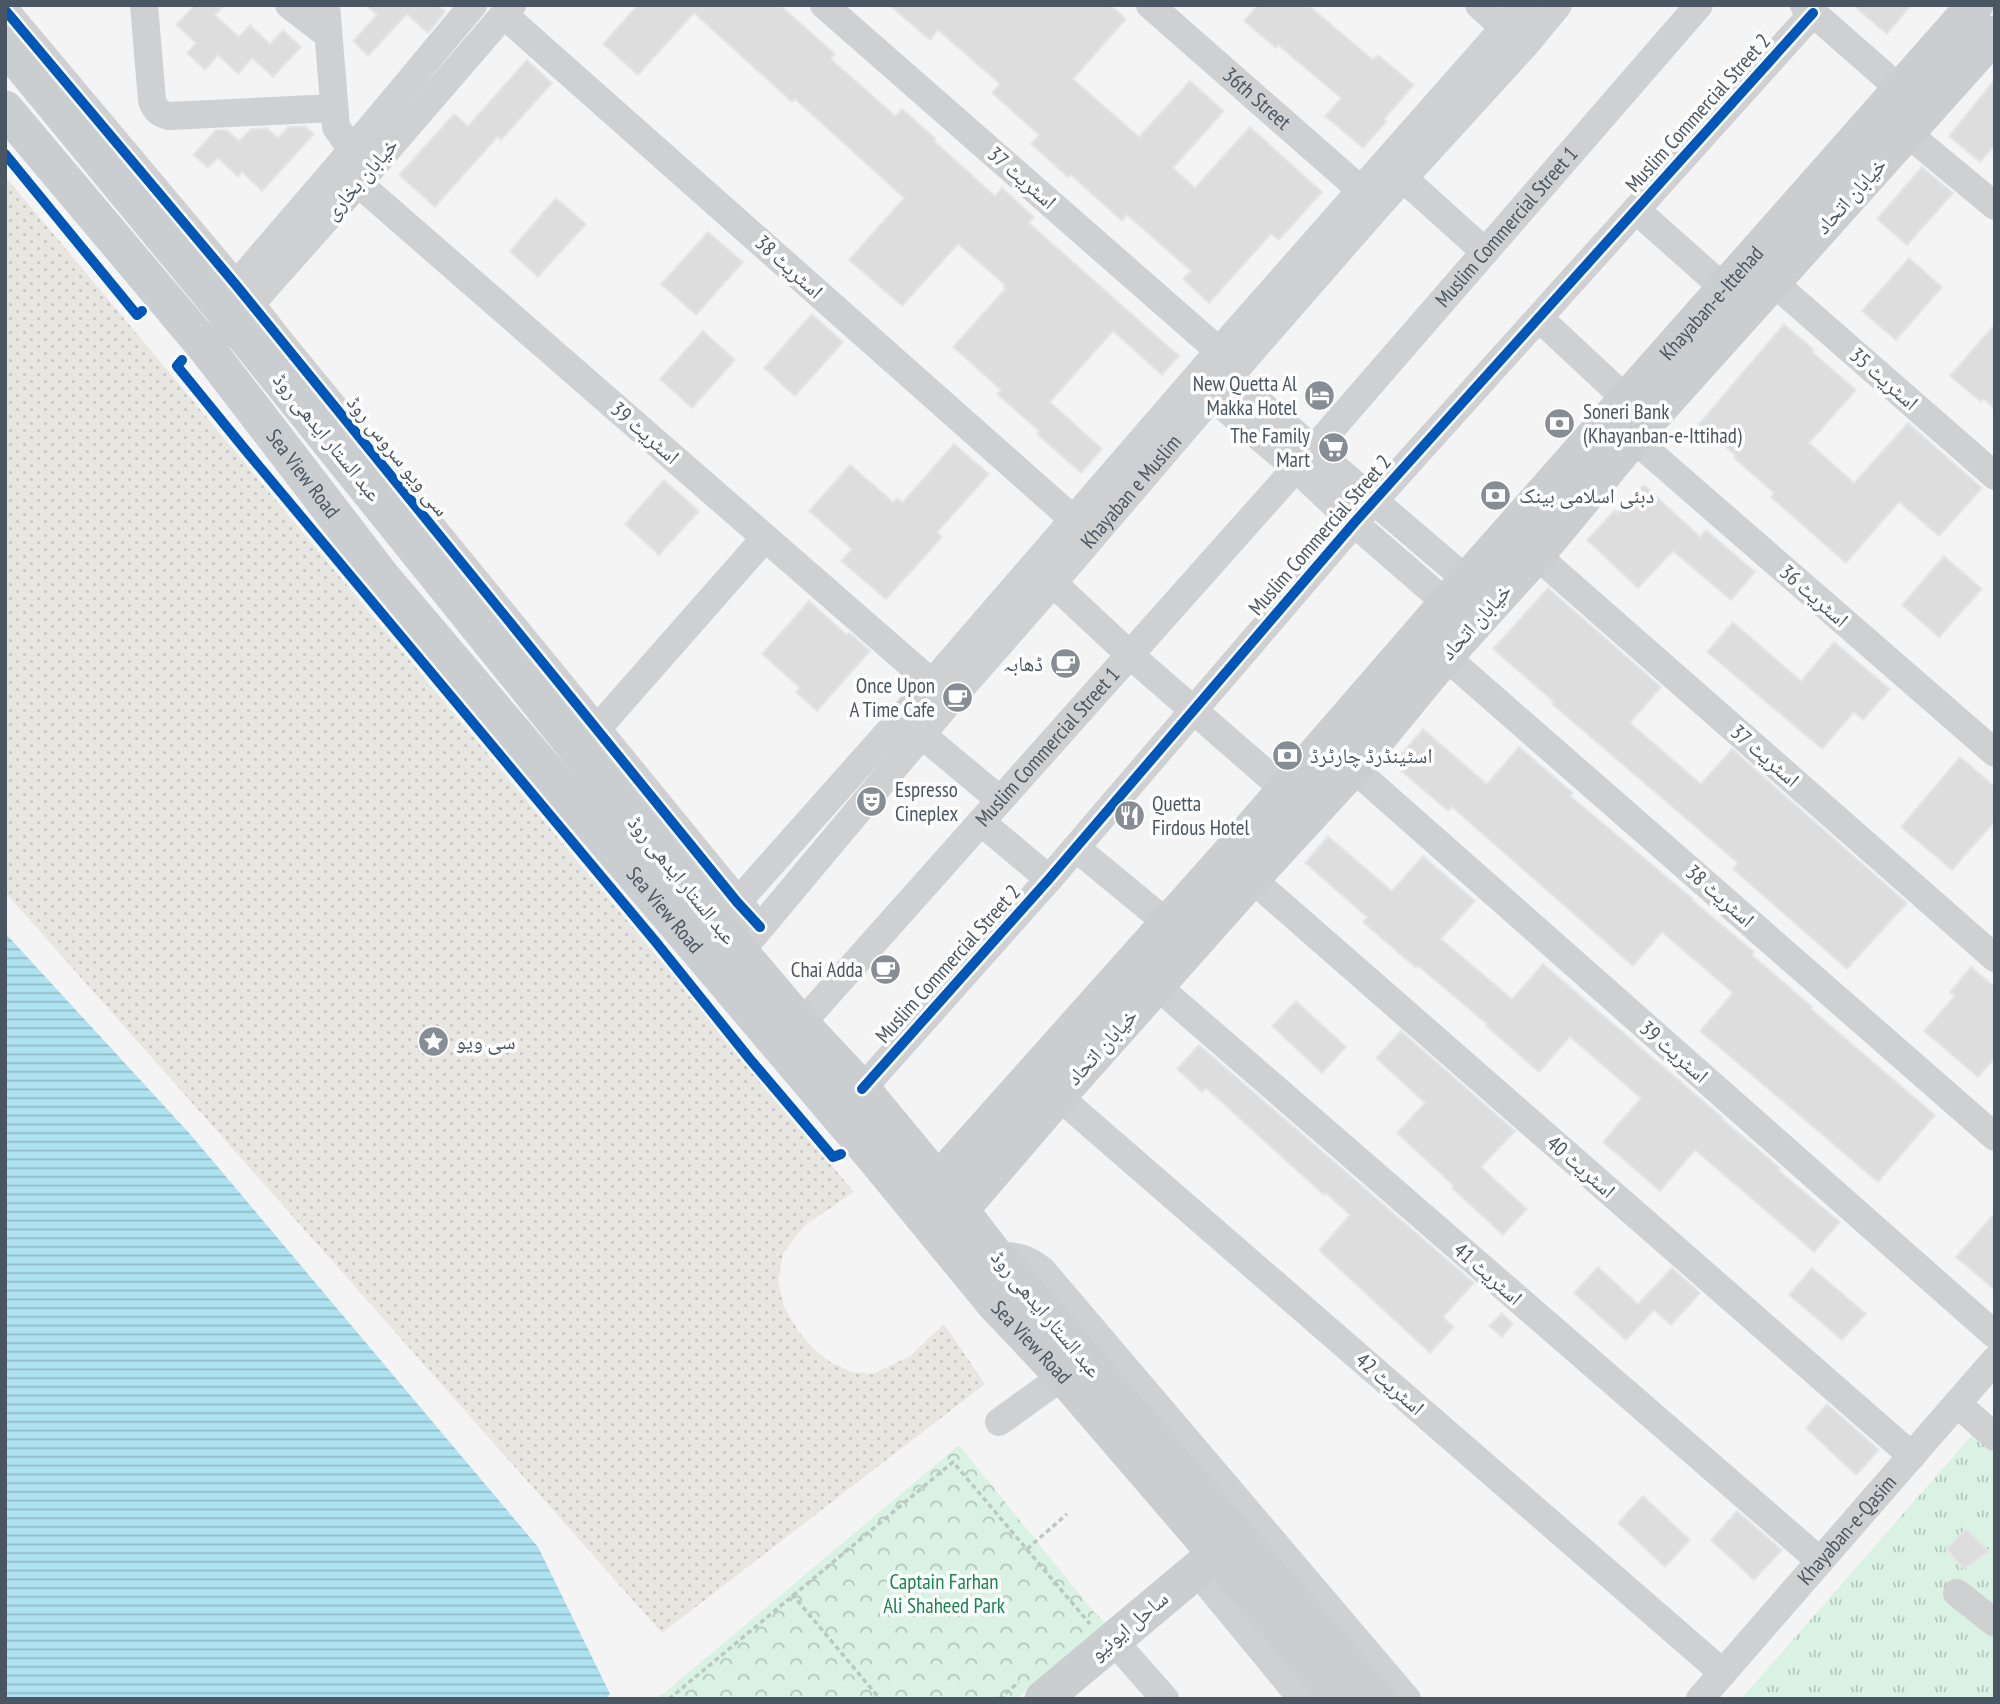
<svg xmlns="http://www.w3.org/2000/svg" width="2000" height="1704" font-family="'PT Sans Narrow','Noto Naskh Arabic',sans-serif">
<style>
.grass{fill:url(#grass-tufts)}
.forest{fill:url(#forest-crowns)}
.sand{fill:url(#sand-dots)}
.water{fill:url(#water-rules)}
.building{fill:#ddddde;stroke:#e5e6e7;stroke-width:2}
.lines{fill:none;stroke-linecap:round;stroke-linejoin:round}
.path{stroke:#bcc7c4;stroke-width:3.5;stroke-dasharray:5 3.5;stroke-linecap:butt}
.minor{stroke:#ced0d2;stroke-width:28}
.major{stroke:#caced1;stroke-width:37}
.cycleway-casing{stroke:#fff;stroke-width:15}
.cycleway{stroke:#0057b8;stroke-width:10}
.labels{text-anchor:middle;stroke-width:7;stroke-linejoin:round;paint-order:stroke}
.street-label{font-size:21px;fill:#4a5661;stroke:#fff}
.poi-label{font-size:21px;fill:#4a5661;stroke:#fff;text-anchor:start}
.park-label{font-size:21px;fill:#17864f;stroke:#fff}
</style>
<defs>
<pattern id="grass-tufts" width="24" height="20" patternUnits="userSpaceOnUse" patternTransform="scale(1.75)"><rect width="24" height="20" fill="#d9f2e3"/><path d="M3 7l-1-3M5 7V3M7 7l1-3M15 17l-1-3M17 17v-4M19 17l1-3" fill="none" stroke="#b2c7bb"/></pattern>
<pattern id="forest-crowns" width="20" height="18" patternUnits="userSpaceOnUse" patternTransform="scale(1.75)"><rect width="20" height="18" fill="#d9f2e3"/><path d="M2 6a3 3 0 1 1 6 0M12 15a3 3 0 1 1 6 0" fill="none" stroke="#b2c7bb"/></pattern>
<pattern id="sand-dots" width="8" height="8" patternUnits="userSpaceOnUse" patternTransform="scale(1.75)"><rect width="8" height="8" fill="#e7e6e1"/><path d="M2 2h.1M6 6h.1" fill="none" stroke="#c8c7c4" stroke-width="1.8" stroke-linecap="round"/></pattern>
<pattern id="water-rules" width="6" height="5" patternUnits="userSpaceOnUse" patternTransform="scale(1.75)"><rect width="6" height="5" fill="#aee2f0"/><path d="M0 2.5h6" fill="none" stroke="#90bac6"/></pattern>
</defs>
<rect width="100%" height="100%" fill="#f4f4f4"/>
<path class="grass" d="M1974 1433 1995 1451V1699H1741Z"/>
<path class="forest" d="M959 1445 1094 1612 1106 1623 1016 1699H657Z"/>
<path class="sand" d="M5 176 854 1192 804 1226 783 1254 778 1280 784 1307 799 1332 813 1348 830 1362 852 1372 873 1374 910 1356 944 1324 985 1384 662 1633 5 892Z"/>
<path class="water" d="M5 933 190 1134 538 1547 610 1694 605 1699H5Z"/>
<g class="building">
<path d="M195 5H225L215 15 239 37 250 25 270 44 283 30 301 47 273 77 252 58 238 74 218 55 205 70 187 53 196 43 176 25Z"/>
<path d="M366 5H438L445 12 428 33 407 14 368 56 353 41 377 15Z"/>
<path d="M638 5H780L835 54 831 59 895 116 902 109 936 139 934 141 995 196 1002 188 1034 217 1029 223 1179 356 1162 375 1113 331 1050 402 1102 449 1081 473 1037 434 1039 431 997 394 1001 390 953 347 1006 288 1004 287 1005 285 958 244 902 306 849 260 904 198 795 99 792 102 694 13 638 75 603 44Z"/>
<path d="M889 5H1110L1126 19 1073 79 1139 137 1190 81 1224 111 1173 168 1195 188 1250 127 1322 192 1279 240 1271 234 1209 303 1183 279 1191 271 1127 215 1122 221 1071 175 1068 177 1031 144 1039 135 992 93 1000 84 938 30 930 40Z"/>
<path d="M1258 5H1308L1373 60 1378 55 1414 85 1384 119 1387 121 1363 148 1325 116 1341 98 1278 45 1276 48 1244 21Z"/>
<path d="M1853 5H1911L1887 34Z"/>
<path d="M527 60 552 83 501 140 498 136 435 207 399 175 454 114 468 126Z"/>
<path d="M1995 79V145L1980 162 1949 136Z"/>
<path d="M305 126 314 134 262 191 242 172 238 177 218 158 208 168 193 155 216 130H227L239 141 251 129 267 128 278 138 288 127Z"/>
<path d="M1922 167 1953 193 1907 245 1877 219Z"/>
<path d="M556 198 586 224 538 277 510 251Z"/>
<path d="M708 232 743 262 696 315 661 284Z"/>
<path d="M1909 258 1942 287 1896 340 1862 311Z"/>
<path d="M812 314 843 342 795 396 764 368Z"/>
<path d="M1784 324 1814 350 1812 352 1856 390 1809 443 1854 483 1908 423 1982 488 1939 536 1899 502 1846 563 1771 497 1774 493 1734 458 1736 456 1699 424Z"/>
<path d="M1995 324V409L1984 399 1981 402 1950 376Z"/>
<path d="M703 331 735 360 692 408 660 379Z"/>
<path d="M954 444 989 474 937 532 942 537 886 599 841 561 852 549 809 511 850 465 893 502 897 498 903 502Z"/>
<path d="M664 480 699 511 659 555 625 524Z"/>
<path d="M1644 485 1700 537 1706 530 1755 572 1731 600 1673 551 1638 588 1587 540 1615 510 1617 513Z"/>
<path d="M1944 556 1982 589 1939 637 1902 605Z"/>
<path d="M1548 588 1661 687 1630 723 1701 784 1732 749 1907 903 1847 969 1733 869 1738 863 1552 704 1554 702 1493 649Z"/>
<path d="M809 601 847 635 849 632 870 651 817 711 796 692 800 688 762 654Z"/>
<path d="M1733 622 1801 681 1834 642 1890 689 1863 720 1854 712 1822 749 1707 652Z"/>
<path d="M1423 729 1487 784 1519 747 1573 793 1570 796 1693 899 1692 900 1754 952 1752 955 1812 1007 1811 1009 1935 1115 1878 1182 1700 1031 1733 993 1662 932 1633 966 1452 807 1448 811 1393 764Z"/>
<path d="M1960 757 1995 787V821L1952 870 1901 827Z"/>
<path d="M1328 836 1392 891 1423 856 1475 901 1441 939 1512 999 1543 964 1723 1118 1722 1119 1780 1168 1778 1170 1840 1222 1814 1252 1695 1150 1660 1191 1603 1142 1641 1098 1570 1037 1539 1072 1486 1026 1487 1024 1418 966 1416 968 1363 922 1367 917 1305 863Z"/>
<path d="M1971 967 1995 987V1058L1978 1077 1924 1031 1955 996 1950 992Z"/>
<path d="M1296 1001 1346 1047 1322 1073 1272 1026Z"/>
<path d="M1401 1031 1515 1131 1481 1167 1527 1209 1503 1235 1452 1188 1454 1186 1397 1133 1425 1103 1376 1058Z"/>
<path d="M1199 1045 1474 1283 1443 1317 1454 1327 1430 1353 1319 1250 1350 1215 1326 1193 1324 1195 1206 1088 1202 1092 1177 1069Z"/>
<path d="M1995 1213V1290L1956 1257Z"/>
<path d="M1598 1267 1638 1304 1672 1268 1700 1293 1671 1325 1654 1310 1626 1340 1574 1293Z"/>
<path d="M1812 1268 1866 1314 1842 1340 1789 1295Z"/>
<path d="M1502 1313 1513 1324 1502 1337 1489 1326Z"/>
<path d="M1827 1404 1879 1450 1856 1475 1806 1428Z"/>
<path d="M1643 1496 1690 1540 1665 1567 1618 1523Z"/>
<path d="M1737 1511 1782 1550 1754 1580 1711 1540Z"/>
<path d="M1966 1529 1989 1552 1964 1569 1946 1549Z"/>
</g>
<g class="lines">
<g class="path">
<path d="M1027 1549 1067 1514"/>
<path d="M792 1594 880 1699"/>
<path d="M669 1699 953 1462 1090 1624"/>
<path d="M999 1699 1019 1682"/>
</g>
<g class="minor">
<path d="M144 5 152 101C155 110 160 114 169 116L334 108"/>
<path d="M289 5 328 35"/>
<path d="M326 5 336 127 352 150"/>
<path d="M824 5 1219 351"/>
<path id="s1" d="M1150 5 1362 191"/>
<path d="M1479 5 1504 28"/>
<path d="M1804 5 1901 90"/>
<path d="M5 10 236 285 279 340 750 916"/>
<path d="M504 15 1074 520"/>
<path d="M1907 133 1995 206"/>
<path d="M1403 178 1484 251"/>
<path d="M358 183 932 683"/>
<path d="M1636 210 1725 289"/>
<path d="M1773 282 1995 476"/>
<path d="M222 298 236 285 352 150 473 5"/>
<path d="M1539 318 1627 400"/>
<path d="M207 349 234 323 368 172 512 5"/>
<path d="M1229 377 1482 593"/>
<path d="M1212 397 1296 468 1354 523 1460 615"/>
<path d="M1634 439 1995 753"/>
<path id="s2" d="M1314 449 1699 5"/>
<path d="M1536 555 1995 958"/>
<path d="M1053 583 1130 655 1285 790"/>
<path d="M1445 656 1995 1137"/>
<path d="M596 730 765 538"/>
<path d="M922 735 1000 800"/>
<path d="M1353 768 1995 1335"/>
<path d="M981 822 1049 879"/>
<path d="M1076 848 1167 923"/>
<path d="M1236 865 1912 1456"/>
<path d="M718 924 932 683 1219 351 1524 5"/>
<path id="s3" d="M740 952 954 696 1053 583 1229 377 1379 205 1525 45 1558 5"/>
<path d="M1157 986 1820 1561"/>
<path id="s4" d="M801 1024 1296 468"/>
<path d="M862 1089 1049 879 1354 523 1813 13"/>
<path d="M1058 1096 1723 1673"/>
<path d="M995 1255C1016 1256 1025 1257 1042 1270L1407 1699"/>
<path d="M1970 1415 1995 1437"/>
<path d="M999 1422 1063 1376"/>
<path d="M1196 1570 1302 1699"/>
<path d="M1957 1593 1995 1623"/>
<path d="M1113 1640 1165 1699"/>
<path id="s5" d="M1700 1699 1995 1360"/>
</g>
<g class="major">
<path d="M5 45 234 323 740 952 801 1024 862 1089 938 1181 995 1255 1376 1699"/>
<path id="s6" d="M5 109 207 349 382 577 879 1163 994 1303 1063 1376 1341 1699"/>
<path id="s7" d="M921 1198 938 1181 1227 857 1447 603 1975 5"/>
<path d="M944 1229 1058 1096 1251 879 1353 768 1445 656 1536 555 1644 425 1995 34"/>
<path d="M1043 1699 1216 1554"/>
</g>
<defs>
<g id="cycleway">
<path d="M5 10 236 285 737 902 760 927"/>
<path d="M5 154 137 315 142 311"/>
<path d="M182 360 177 366 243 447 655 941 749 1058 833 1157 841 1154"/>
<path d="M862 1089 1049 879 1354 523 1813 13"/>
</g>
</defs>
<use href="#cycleway" class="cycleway-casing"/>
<use href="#cycleway" class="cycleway"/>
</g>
<defs>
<symbol id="hotel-disc" viewBox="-11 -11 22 22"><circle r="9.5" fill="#868d94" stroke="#fff"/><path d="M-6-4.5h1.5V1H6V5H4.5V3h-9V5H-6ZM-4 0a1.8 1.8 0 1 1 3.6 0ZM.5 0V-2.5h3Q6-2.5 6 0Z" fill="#fff"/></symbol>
<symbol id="bank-disc" viewBox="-11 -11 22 22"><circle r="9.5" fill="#868d94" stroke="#fff"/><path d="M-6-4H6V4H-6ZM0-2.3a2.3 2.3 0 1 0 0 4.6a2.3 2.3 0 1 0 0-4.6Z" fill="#fff"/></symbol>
<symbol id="supermarket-disc" viewBox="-11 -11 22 22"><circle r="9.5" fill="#868d94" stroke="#fff"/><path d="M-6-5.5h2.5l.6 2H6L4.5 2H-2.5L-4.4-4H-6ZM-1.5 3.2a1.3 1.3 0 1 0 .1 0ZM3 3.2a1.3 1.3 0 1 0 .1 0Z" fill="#fff"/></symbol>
<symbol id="cafe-disc" viewBox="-11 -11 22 22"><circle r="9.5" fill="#868d94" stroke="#fff"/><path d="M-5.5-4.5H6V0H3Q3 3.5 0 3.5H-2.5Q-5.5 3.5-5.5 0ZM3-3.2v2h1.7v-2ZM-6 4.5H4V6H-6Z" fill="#fff"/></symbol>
<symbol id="theatre-disc" viewBox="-11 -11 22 22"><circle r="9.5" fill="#868d94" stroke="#fff"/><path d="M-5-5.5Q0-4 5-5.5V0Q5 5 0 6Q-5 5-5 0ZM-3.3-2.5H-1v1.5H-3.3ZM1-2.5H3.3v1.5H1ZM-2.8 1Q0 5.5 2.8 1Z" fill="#fff"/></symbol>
<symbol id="restaurant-disc" viewBox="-11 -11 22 22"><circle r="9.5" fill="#868d94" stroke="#fff"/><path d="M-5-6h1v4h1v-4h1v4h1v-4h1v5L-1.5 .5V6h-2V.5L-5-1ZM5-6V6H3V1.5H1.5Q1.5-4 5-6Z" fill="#fff"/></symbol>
<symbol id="sight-disc" viewBox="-11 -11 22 22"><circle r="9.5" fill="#868d94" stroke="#fff"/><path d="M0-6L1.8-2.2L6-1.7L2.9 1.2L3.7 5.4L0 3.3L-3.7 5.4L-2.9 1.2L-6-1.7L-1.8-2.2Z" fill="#fff"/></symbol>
</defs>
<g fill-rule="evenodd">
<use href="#hotel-disc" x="1302" y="378" width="35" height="35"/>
<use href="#bank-disc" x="1542" y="406" width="35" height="35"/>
<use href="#supermarket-disc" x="1316" y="430" width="35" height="35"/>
<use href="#bank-disc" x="1478" y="478" width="35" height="35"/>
<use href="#cafe-disc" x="1048" y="646" width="35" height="35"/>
<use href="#cafe-disc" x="940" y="680" width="35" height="35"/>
<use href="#bank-disc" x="1270" y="738" width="35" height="35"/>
<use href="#theatre-disc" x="854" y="784" width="35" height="35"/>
<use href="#restaurant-disc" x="1112" y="798" width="35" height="35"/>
<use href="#cafe-disc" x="868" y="952" width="35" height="35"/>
<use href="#sight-disc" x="416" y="1024" width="35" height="35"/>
</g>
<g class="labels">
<g class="street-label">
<text dy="7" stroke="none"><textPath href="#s1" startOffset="142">36th Street</textPath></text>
<text transform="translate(1698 113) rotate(-48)" y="7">Muslim Commercial Street 2</text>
<text transform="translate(1022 178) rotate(41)" y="7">اسٹریٹ 37</text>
<text transform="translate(361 179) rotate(-49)" y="7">خیابان بخاری</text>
<text transform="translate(1851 196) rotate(-48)" y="7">خیابان اتحاد</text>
<text dy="7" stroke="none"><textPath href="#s2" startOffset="294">Muslim Commercial Street 1</textPath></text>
<text transform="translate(789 267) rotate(42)" y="7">اسٹریٹ 38</text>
<text dy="7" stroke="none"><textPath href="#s7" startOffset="1194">Khayaban-e-Ittehad</textPath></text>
<text transform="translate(1884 379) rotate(41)" y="7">اسٹریٹ 35</text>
<text transform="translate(645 433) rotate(41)" y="7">اسٹریٹ 39</text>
<text transform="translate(327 437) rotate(51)" y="7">عبد الستار ایدھی روڈ</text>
<text transform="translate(398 456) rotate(51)" y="7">سی ویو سروس روڈ</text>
<text dy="7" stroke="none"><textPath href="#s6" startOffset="471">Sea View Road</textPath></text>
<text dy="7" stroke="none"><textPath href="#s3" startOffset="604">Khayaban e Muslim</textPath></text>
<text transform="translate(1320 535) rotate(-49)" y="7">Muslim Commercial Street 2</text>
<text transform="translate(1814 596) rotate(41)" y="7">اسٹریٹ 36</text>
<text transform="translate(1476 622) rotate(-48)" y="7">خیابان اتحاد</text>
<text dy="7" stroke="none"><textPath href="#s4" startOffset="371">Muslim Commercial Street 1</textPath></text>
<text transform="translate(1765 756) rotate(41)" y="7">اسٹریٹ 37</text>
<text transform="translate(682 880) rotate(51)" y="7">عبد الستار ایدھی روڈ</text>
<text transform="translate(1720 896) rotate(41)" y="7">اسٹریٹ 38</text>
<text dy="7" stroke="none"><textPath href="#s6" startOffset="1038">Sea View Road</textPath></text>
<text transform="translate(948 964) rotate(-48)" y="7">Muslim Commercial Street 2</text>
<text transform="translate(1102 1047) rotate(-48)" y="7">خیابان اتحاد</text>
<text transform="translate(1674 1052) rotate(41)" y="7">اسٹریٹ 39</text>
<text transform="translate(1581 1167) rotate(41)" y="7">اسٹریٹ 40</text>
<text transform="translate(1488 1274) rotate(41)" y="7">اسٹریٹ 41</text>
<text transform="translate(1046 1314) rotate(50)" y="7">عبد الستار ایدھی روڈ</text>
<text dy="7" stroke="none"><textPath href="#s6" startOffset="1605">Sea View Road</textPath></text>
<text transform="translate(1390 1384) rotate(41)" y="7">اسٹریٹ 42</text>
<text dy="7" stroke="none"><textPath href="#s5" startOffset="224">Khayaban-e-Qasim</textPath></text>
<text transform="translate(1129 1626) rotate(-40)" y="7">ساحل ایونیو</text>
</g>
<g class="poi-label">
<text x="1297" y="391" text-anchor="end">New Quetta Al<tspan x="1297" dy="24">Makka Hotel</tspan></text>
<text x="1583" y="419">Soneri Bank<tspan x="1583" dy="24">(Khayanban-e-Ittihad)</tspan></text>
<text x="1310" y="443" text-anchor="end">The Family<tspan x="1310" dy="24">Mart</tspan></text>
<text x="1519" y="503">دبئی اسلامی بینک</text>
<text x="1043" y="671" text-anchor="end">ڈھابہ</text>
<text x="935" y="693" text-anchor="end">Once Upon<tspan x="935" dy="24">A Time Cafe</tspan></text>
<text x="1310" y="763">اسٹینڈرڈ چارٹرڈ</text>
<text x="895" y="797">Espresso<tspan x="895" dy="24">Cineplex</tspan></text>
<text x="1152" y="811">Quetta<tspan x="1152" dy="24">Firdous Hotel</tspan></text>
<text x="863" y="977" text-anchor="end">Chai Adda</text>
<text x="456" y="1049">سی ویو</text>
</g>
<g class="park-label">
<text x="944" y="1589">Captain Farhan<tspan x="944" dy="24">Ali Shaheed Park</tspan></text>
</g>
</g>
<rect width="2000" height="1704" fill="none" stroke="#4a5661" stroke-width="14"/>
</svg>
